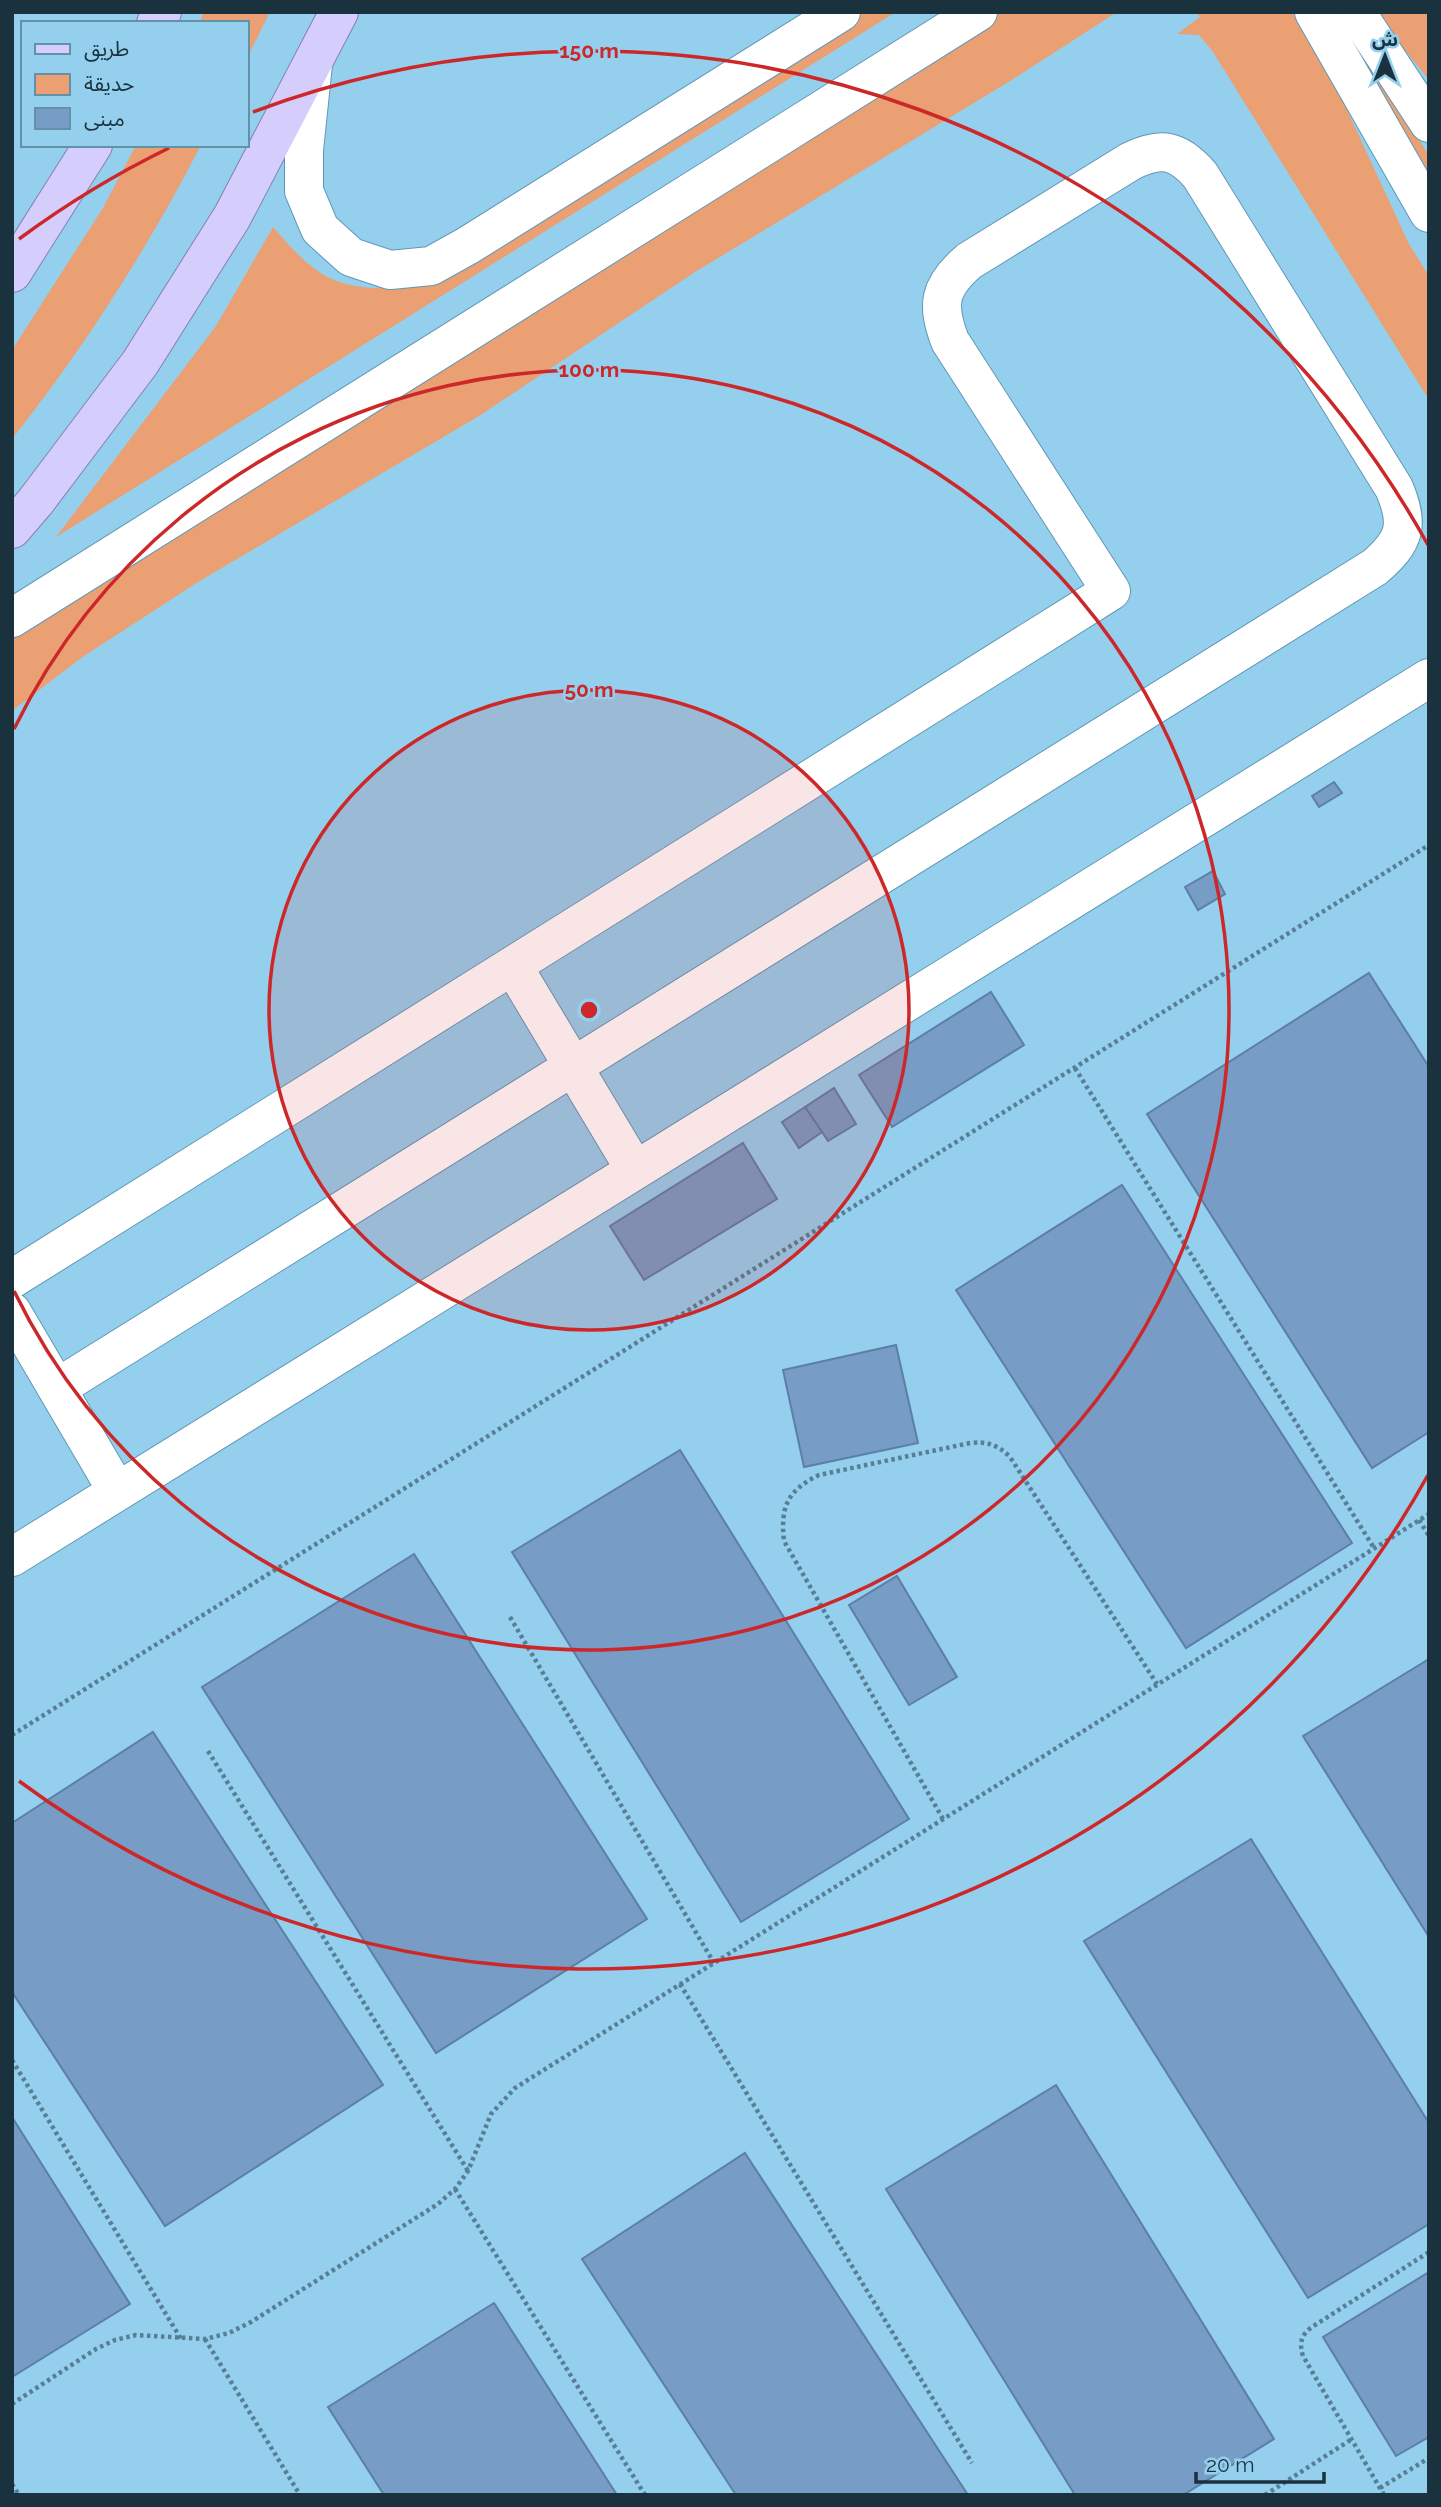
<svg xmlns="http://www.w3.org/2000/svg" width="1441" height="2507" font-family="Raleway,'Noto Sans Arabic',sans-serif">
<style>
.green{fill:#eaa073}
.building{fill:#779cc5;stroke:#5c7fa7;stroke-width:2}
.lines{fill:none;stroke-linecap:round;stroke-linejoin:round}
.minor-casing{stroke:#6099b6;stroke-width:40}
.major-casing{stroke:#8181b7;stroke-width:40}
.path{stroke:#567f94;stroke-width:4.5;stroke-dasharray:3.5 3.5;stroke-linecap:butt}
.minor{stroke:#fff;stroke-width:38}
.major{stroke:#d5cdfb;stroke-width:38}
.ring{fill:none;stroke:#cd2829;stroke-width:3.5}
.centre{fill:#cd2829;stroke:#95cfee;stroke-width:3.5}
.ring-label{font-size:21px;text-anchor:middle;font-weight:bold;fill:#cd2829;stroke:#95cfee;stroke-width:5;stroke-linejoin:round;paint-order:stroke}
</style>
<rect width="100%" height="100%" fill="#95cfee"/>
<g class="green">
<path d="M204 12H270L247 58V23H199Z"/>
<path d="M849 12H896L56 537 216 326 273 227C319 281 339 292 411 287Z"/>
<path d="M993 12H1117L1015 78 695 272 479 416 198 582 81 658 12 711V632Z"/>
<path d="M1196 12H1292L1335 84 1409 244 1429 276V400L1213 52 1199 35 1177 34 1200 17Z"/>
<path d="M1326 12H1340L1429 156V177Z"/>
<path d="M1374 12H1429V80Z"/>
<path d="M136 145H201C148 248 84 348 12 439V350L103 208Z"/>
</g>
<g class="building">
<path d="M1334 782 1342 793 1319 807 1312 796Z"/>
<path d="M1213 871 1225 894 1198 910 1185 887Z"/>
<path d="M1369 973 1429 1067V1432L1372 1468 1147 1114Z"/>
<path d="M991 992 1024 1045 892 1127 859 1075Z"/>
<path d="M834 1088 856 1124 828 1141 805 1107Z"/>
<path d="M805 1107 822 1132 799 1148 782 1122Z"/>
<path d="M743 1143 777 1199 644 1280 610 1226Z"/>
<path d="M1122 1185 1352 1543 1186 1648 956 1290Z"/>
<path d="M896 1345 918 1443 804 1467 783 1370Z"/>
<path d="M680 1450 909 1819 741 1922 512 1552Z"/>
<path d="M414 1554 647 1919 436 2053 202 1687Z"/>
<path d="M897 1576 957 1677 909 1705 849 1605Z"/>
<path d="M1429 1659V1937L1303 1736Z"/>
<path d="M153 1732 383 2085 165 2226 12 1992V1823Z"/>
<path d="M1251 1839 1429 2123V2224L1308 2298 1084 1941Z"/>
<path d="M1056 2085 1274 2439 1183 2495H1075L886 2189Z"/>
<path d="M12 2117 130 2304 12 2377Z"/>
<path d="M745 2153 968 2495H736L582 2259Z"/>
<path d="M1429 2272V2437L1396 2456 1323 2337Z"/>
<path d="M494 2303 617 2495H384L328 2407Z"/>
</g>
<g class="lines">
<defs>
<g id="minor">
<path d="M1314 12 1429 213"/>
<path d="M1356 12 1429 123"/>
<path d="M313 64 304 150V191L320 229 351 257 390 270 431 266 467 246 841 12"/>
<path d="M12 618 978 12"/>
<path d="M513 966 635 1170"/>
<path d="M12 1279 1111 591 950 341C936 304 939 287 969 261L1131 161C1162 146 1178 150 1200 175L1394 488C1410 525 1405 541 1375 567L57 1388"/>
<path d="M12 1312 117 1491"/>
<path d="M12 1557 1429 678"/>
</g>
<g id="major">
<path d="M156 23 162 12"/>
<path d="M12 273 93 145"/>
<path d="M12 529 36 501 140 363 232 217 339 12"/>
</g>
</defs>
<use href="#minor" class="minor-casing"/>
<use href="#major" class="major-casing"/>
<g class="path">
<path d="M1075 1068 1374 1548"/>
<path d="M1419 1520 1429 1536"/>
<path d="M510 1617 714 1963"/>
<path d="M12 1735 1429 845"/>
<path d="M208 1751 468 2171"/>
<path d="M943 1819 784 1541C780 1506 788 1490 819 1475L970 1443C987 1441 998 1445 1010 1457L1157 1684"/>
<path d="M680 1984 972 2463"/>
<path d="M12 2060 181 2339"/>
<path d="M455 2189 645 2495"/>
<path d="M205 2339 300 2495"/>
<path d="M12 2404 96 2349 115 2340 136 2335 205 2339 229 2333 251 2322 438 2204 455 2189 468 2171 491 2114 515 2088 1429 1514"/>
<path d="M12 2484 19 2495"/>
<path d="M1380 2488 1429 2458"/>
<path d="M1265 2495 1352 2439"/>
<path d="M1384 2495 1303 2356C1299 2343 1301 2335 1312 2327L1429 2252"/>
</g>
<use href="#minor" class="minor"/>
<use href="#major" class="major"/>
</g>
<circle cx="589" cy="1010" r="320" fill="#cd2829" fill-opacity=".12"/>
<g class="ring">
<circle cx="589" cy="1010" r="320"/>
<path d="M14 729A640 640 0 1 1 14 1291"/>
<path d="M1428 1475A959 959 0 0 1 19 1781M19 239A959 959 0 0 1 169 148M253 112A959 959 0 0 1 1428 545"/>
</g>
<circle cx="589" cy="1010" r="10" class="centre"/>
<g class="ring-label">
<text x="589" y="58">150 m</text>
<text x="589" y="377">100 m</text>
<text x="589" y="697">50 m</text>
</g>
<rect width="1441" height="2507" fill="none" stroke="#1a323e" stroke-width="28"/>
<rect x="21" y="21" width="228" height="126" fill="#95cfee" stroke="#6490a8" stroke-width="2"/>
<rect x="35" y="44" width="35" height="10" fill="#d5cdfb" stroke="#6490a8" stroke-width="2"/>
<text x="84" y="56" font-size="21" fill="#1a323e">طريق</text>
<rect x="35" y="74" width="35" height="21" fill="#eaa073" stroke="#6490a8" stroke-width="2"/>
<text x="84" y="91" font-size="21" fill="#1a323e">حديقة</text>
<rect x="35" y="108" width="35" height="21" fill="#779cc5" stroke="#6490a8" stroke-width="2"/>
<text x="84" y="126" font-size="21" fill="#1a323e">مبنى</text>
<g transform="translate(1385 56)" stroke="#95cfee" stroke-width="5" paint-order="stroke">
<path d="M0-5L12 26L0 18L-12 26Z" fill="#1a323e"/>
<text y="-10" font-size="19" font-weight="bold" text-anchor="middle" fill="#1a323e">ش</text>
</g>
<path d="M1196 2472v10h128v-10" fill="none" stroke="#1a323e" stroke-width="3.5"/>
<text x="1206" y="2472" font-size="21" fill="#1a323e" stroke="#95cfee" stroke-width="5" paint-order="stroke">20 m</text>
</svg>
